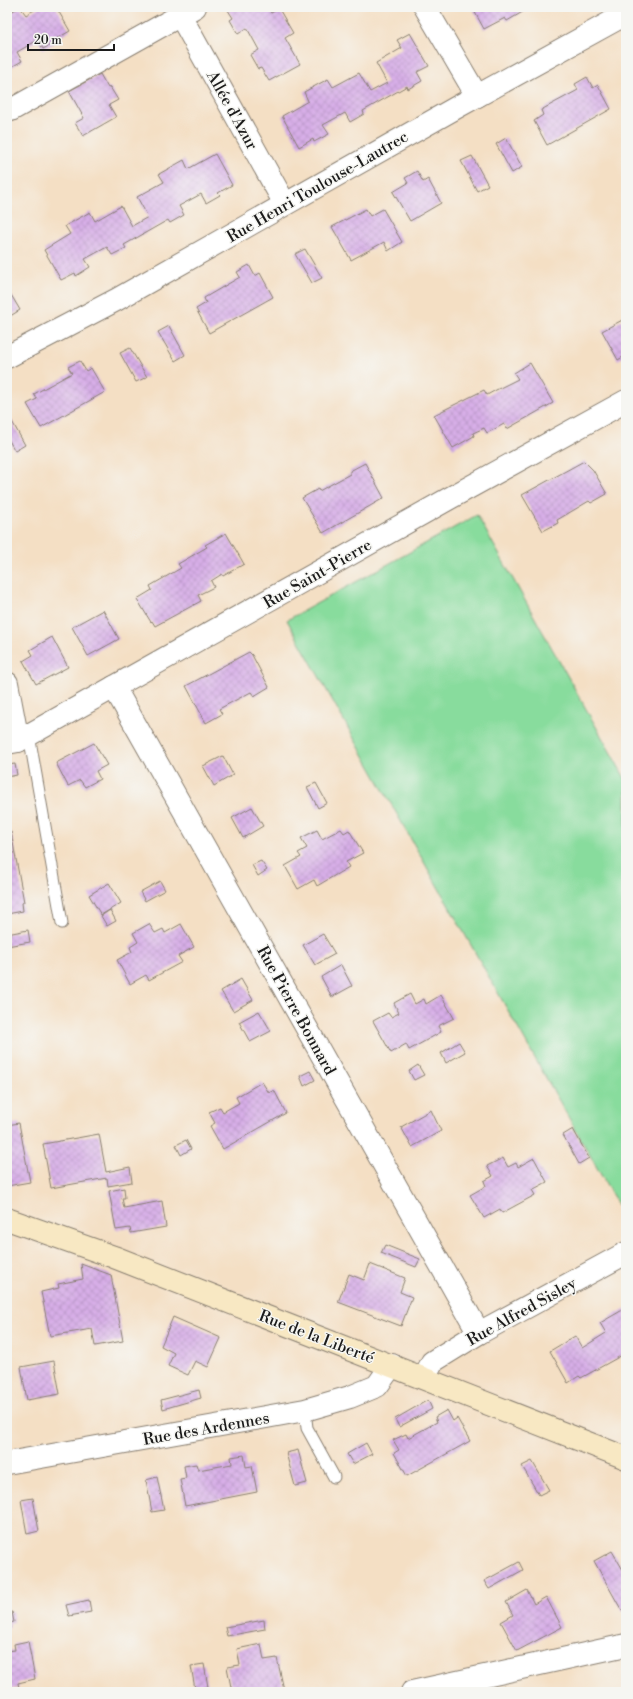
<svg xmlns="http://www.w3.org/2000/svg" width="633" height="1699" font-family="'Libre Bodoni',serif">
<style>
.grass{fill:#88dc9d;stroke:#527c5c}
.building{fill:url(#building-cross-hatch)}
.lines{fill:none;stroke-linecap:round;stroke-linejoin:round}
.lane-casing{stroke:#887e70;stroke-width:13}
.street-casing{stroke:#887e70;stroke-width:24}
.secondary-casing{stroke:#887e70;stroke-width:24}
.lane{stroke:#fff;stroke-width:11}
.street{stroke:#fff;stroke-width:22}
.secondary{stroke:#f8e8c3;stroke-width:22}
.labels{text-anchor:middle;stroke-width:3;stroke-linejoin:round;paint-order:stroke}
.street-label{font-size:16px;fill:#1c1c1c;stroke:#f6f6f2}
</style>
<defs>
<pattern id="building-cross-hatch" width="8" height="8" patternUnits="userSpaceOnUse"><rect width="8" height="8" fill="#d7aee7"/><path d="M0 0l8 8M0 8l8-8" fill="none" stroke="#b895c6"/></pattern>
</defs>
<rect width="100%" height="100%" fill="#f6f6f2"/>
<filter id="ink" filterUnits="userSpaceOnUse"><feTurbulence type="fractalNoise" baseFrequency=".025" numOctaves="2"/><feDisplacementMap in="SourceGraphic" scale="8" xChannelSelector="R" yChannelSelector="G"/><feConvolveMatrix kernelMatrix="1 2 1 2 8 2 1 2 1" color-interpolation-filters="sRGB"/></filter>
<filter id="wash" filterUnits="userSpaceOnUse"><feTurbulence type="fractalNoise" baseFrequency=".012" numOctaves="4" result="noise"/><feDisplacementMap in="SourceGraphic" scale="16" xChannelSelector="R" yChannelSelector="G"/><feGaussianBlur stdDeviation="0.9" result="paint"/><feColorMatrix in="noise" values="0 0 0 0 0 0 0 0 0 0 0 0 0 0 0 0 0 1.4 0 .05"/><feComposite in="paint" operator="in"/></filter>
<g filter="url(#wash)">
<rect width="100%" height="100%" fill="#f4dfc4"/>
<path class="grass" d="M477 515 626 780V1219L287 620Z"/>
<g id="blocks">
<g class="building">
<path d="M20 7 26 15 39 7H56L70 31 56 39 58 41 43 49 38 40 17 52 22 61 8 69 7 14Z"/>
<path d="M226 7H268L271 13 279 9 293 33 285 38 300 64 269 81 261 68 258 69 250 55 259 50 247 28 238 34 230 20 233 18Z"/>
<path d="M472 7H524L526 10 507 21 505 18 484 29Z"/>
<path d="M410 33 429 66 417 72 422 81 408 89 407 86 363 111 364 114 350 122 345 113 323 125 329 134 314 142 313 139 299 147 282 116 308 101 304 92 328 79 333 87 359 73 370 92 387 83 376 63 402 48 397 40Z"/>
<path d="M100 74 108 88 110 87 118 100 109 105 116 117 83 136 75 123 84 118 69 91Z"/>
<path d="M587 77 593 88 598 85 611 109 547 145 534 121 543 115 541 110 578 90 575 84Z"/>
<path d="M506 138 522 167 512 173 496 144Z"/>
<path d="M215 154 232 185 218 193 220 195 206 203 201 194 179 206 184 215 170 223 168 220 124 245 126 248 112 255 107 247 85 259 90 267 76 276 75 273 61 280 44 250 70 234 65 226 90 212 95 221 121 206 132 226 148 217 137 197 164 182 159 174 184 160 188 169Z"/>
<path d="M472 156 488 185 477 191 461 161Z"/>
<path d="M417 171 423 182 428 179 441 203 410 221 393 192 408 183 405 178Z"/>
<path d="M366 209 370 216 383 209 402 242 388 251 384 242 351 260 332 227Z"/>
<path d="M305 249 322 278 312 283 295 254Z"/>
<path d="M249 265 255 276 260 273 273 297 209 333 196 309 206 303 204 298 240 277 237 272Z"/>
<path d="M7 288 20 310 7 318Z"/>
<path d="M626 318V355L618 360 602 331Z"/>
<path d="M169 326 185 355 175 361 158 332Z"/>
<path d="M130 348 147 377 136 382 120 353Z"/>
<path d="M80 361 86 371 91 368 105 392 41 428 27 404 37 399 34 394 72 373 68 367Z"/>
<path d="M530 363 553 403 507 429 504 424 487 433 484 428 473 433 474 436 453 448 434 415 484 390 487 395 496 390 518 379 514 373Z"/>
<path d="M9 416 25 445 15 451 7 437V417Z"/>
<path d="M584 461 593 470 607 494 591 503 589 501 557 520 558 523 543 531 522 495Z"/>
<path d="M365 463 384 498 323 533 302 498 318 489 319 491 350 474V471Z"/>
<path d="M226 533 244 564 223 576 222 574 211 581 214 587 198 595 201 601 155 626 152 621 151 622 149 619 137 599 152 590 150 586 181 568 178 564 207 547 205 545Z"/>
<path d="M103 610 119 639 88 656 72 627Z"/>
<path d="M52 637 68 667 36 684 23 661 33 655 30 650Z"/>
<path d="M249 652 252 655 269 687 254 696 251 692 219 709 222 714 206 723 186 686Z"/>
<path d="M94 743 107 765 96 771 100 779 85 787 80 780 68 786 56 763Z"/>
<path d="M223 756 233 775 214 786 203 766Z"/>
<path d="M15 764 17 775 7 777V765Z"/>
<path d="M316 783 327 803 318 808 307 787Z"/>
<path d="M252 807 263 826 243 838 232 818Z"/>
<path d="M341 829 344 833 349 830 363 853 346 862 349 867 317 886 314 880 298 889 285 866 301 857 298 853 307 848 301 838 317 830 322 839Z"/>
<path d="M7 832H11L24 902 22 903 23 911 7 914Z"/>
<path d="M261 861 267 870 258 876 252 865Z"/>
<path d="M160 881 165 890 145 901 140 892Z"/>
<path d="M109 883 121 903 101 915 89 895Z"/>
<path d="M110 910 116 921 107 926 101 916Z"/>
<path d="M149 924 155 933 163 929 165 933 181 924 194 947 178 956 182 962 149 980 146 975 130 984 117 960 132 952 130 947 138 942 133 933Z"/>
<path d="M28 930 30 942 7 946V934Z"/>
<path d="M323 934 335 954 315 965 303 945Z"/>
<path d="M341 965 352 986 332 997 321 977Z"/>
<path d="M241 979 253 1000 233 1011 221 991Z"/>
<path d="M410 994 415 1004 424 999 426 1004 441 995 454 1018 438 1026 441 1032 409 1050 406 1044 391 1053 373 1021 388 1013 391 1017 399 1013 394 1003Z"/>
<path d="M259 1011 271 1031 250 1042 239 1022Z"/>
<path d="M459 1042 465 1052 446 1063 441 1053Z"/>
<path d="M418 1065 424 1075 414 1080 409 1071Z"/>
<path d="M310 1071 315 1080 304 1086 300 1076Z"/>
<path d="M262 1082 269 1093 274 1090 286 1113 223 1149 210 1126 215 1123 209 1112 220 1107 223 1112 239 1103 236 1097Z"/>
<path d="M431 1110 441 1131 412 1147 401 1127Z"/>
<path d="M19 1123 30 1182 7 1186V1125Z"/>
<path d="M573 1129 589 1158 579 1164 563 1135Z"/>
<path d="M99 1134 106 1172 130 1167 132 1182 108 1186 107 1178 51 1188 43 1144Z"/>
<path d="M186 1140 191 1149 181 1155 176 1145Z"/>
<path d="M503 1158 508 1167 516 1163 518 1167 534 1158 547 1182 532 1190 535 1195 502 1213 500 1209 484 1218 470 1195 486 1186 484 1181 493 1176 487 1166Z"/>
<path d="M124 1188 125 1198H122L124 1208 162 1201 166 1227 131 1233 130 1228 116 1230 109 1191Z"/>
<path d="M385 1245 420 1259 416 1267 381 1253Z"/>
<path d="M81 1264 111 1275 123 1341 95 1346 92 1329 50 1336 41 1292 59 1288 58 1284 83 1279Z"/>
<path d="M370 1264 405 1278 400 1292 412 1297 401 1326 338 1302 349 1274 364 1280Z"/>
<path d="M626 1308V1353L581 1378 579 1376 568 1383 550 1351 575 1336 582 1348 606 1333 600 1323Z"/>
<path d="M173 1317 221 1338 208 1367 195 1361 188 1375 168 1366 174 1353 161 1346Z"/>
<path d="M54 1361 60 1394 27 1400 21 1367Z"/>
<path d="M199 1390 201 1398 163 1409 161 1400Z"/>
<path d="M428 1400 432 1409 399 1427 395 1419Z"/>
<path d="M447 1410 453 1421 457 1418 470 1441 407 1476 394 1453 399 1450 393 1440 406 1434 408 1438 437 1422 435 1417Z"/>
<path d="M366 1443 372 1454 353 1464 347 1454Z"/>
<path d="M298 1450 307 1483 295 1486 286 1453Z"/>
<path d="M244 1455 246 1467 252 1466 257 1492 185 1506 180 1479 186 1478 184 1466 196 1464 198 1470 232 1464 231 1457Z"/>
<path d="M532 1461 549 1490 539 1495 522 1466Z"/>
<path d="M157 1477 164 1510 152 1512 146 1480Z"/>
<path d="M33 1498 39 1531 27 1534 21 1500Z"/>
<path d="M612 1551 626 1575V1609L622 1611 594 1561Z"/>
<path d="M519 1562 523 1570 489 1589 484 1581Z"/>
<path d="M527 1590 534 1604 546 1597 562 1627 517 1651 501 1622 513 1615 506 1602Z"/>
<path d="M89 1600 91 1612 69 1616 66 1605Z"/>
<path d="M12 1612 14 1622 9 1623 10 1628H7V1613Z"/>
<path d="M264 1620 265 1629 227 1636 225 1627Z"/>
<path d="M28 1641 35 1679 18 1683 19 1688 7 1690V1651L15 1650 14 1644Z"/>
<path d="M261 1644 264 1660 277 1658 284 1690 270 1692H232L227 1667 240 1665 237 1649Z"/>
<path d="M204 1664 208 1687 195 1689 191 1666Z"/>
</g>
</g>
</g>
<g filter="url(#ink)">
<use href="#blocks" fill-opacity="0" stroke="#887e70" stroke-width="1"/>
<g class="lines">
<defs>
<g id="lane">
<path d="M29 735 62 923"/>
<path d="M305 1410 307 1428 334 1477"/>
</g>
<g id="street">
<path d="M425 7 477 96"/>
<path d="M180 15 285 204"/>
<path d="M11 110 195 7"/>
<path d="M7 357 116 300 459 106 626 14"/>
<path d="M7 683 18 741"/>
<path d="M114 687 479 1333"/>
<path d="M7 743 18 741 450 498 626 401"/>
<path d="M424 1378 432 1362 479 1333 626 1253"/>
<path d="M7 1463 305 1410 350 1397 377 1386 392 1365"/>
<path d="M412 1692 626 1645"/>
</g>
<path id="secondary" d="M7 1219 114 1257 626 1458"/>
</defs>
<use href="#lane" class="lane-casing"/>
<use href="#street" class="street-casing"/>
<use href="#secondary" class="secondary-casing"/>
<use href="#lane" class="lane"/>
<use href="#street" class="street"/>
<use href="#secondary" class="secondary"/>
</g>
</g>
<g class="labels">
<g class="street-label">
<text transform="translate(233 110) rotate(61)" y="6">Allée d'Azur</text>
<text transform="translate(317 186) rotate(-30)" y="6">Rue Henri Toulouse-Lautrec</text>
<text transform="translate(317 573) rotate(-30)" y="6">Rue Saint-Pierre</text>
<text transform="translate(297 1010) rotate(61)" y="6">Rue Pierre Bonnard</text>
<text transform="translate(521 1311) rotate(-29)" y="6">Rue Alfred Sisley</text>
<text transform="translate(317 1336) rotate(21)" y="6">Rue de la Liberté</text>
<text transform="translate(206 1428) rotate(-10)" y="6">Rue des Ardennes</text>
</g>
</g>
<rect width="633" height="1699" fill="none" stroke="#f6f6f2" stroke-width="24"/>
<path d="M28 44v6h86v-6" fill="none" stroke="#1c1c1c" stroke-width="2"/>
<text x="34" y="44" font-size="12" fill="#1c1c1c" stroke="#f6f6f2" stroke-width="3" paint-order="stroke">20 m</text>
</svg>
